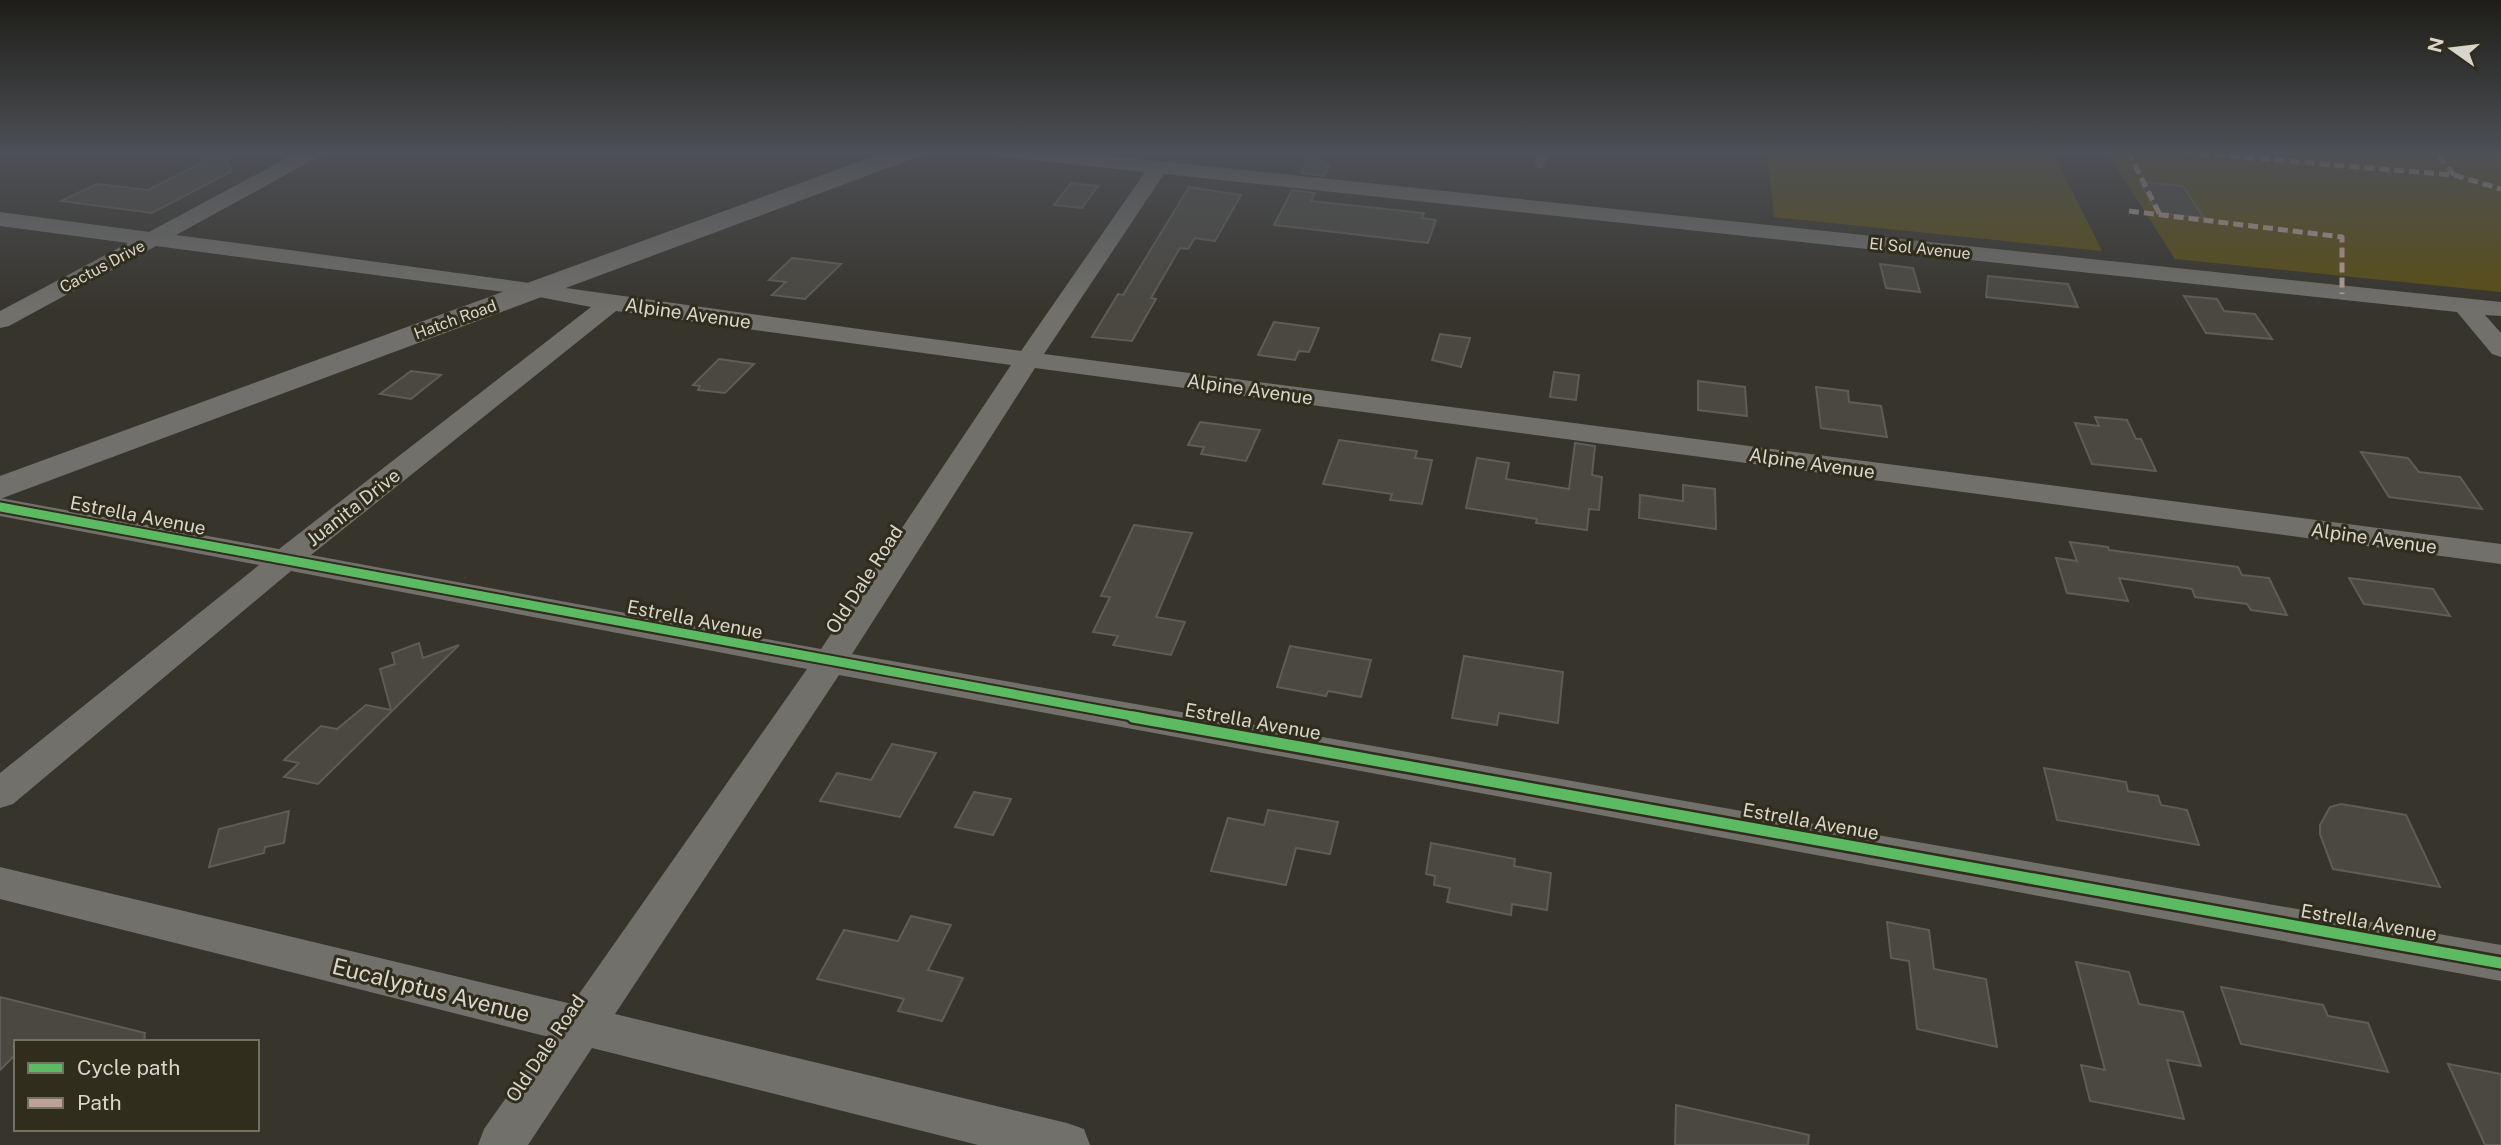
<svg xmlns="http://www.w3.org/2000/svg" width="2501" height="1145" font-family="'Public Sans',sans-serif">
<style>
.green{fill:#5a4e13}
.building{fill:#4a4840;stroke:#5e5c55;stroke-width:2}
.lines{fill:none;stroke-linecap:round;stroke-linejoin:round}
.lane{fill:#71706b;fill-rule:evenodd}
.street{fill:#71706b;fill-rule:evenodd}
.secondary{fill:#72706c;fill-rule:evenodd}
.quiet{stroke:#bda197;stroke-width:5;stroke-dasharray:10 5;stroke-linecap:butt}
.cycleway-far1-casing{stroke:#302d1d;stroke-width:13}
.cycleway-casing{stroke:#302d1d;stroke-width:16}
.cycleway-far1{stroke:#5cba63;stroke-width:9}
.cycleway{stroke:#5cba63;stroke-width:11}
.labels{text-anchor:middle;stroke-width:6;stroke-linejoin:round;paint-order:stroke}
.far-street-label{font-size:16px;fill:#d8d6cc;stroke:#302d1d}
.street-label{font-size:19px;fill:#d8d6cc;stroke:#302d1d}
.near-street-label{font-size:23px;fill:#d8d6cc;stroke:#302d1d}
</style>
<rect width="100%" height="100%" fill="#37342c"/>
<g class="green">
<path d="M1767 151H2052L2102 251 1774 217Z"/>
<path d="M2106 151H2501V292L2175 259Z"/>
</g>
<g class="building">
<path d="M222 152 232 171 152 213 61 201 97 184 148 190Z"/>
<path d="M1310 156 1329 165 1324 176 1301 173Z"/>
<path d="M2139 182 2183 186 2204 218 2158 213Z"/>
<path d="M1071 183 1098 186 1082 208 1054 205Z"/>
<path d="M1189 187 1241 195 1215 241 1195 238 1188 249 1180 248 1151 298 1156 299 1132 341 1092 337 1118 294 1123 295Z"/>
<path d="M1292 190 1315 193 1311 201 1424 213 1422 218 1436 220 1428 243 1274 225Z"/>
<path d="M792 258 841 264 805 299 772 295 786 282 769 280Z"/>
<path d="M1880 264 1913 268 1920 292 1886 288Z"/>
<path d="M1988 276 2068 284 2078 307 1986 297Z"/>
<path d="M2184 296 2217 299 2224 311 2255 314 2272 339 2206 333Z"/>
<path d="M1274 322 1319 328 1309 352 1299 351 1295 360 1258 355Z"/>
<path d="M1440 334 1470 338 1461 367 1432 360Z"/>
<path d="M719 359 754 364 725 393 698 390 700 386 693 385Z"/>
<path d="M411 371 441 375 411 399 380 394Z"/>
<path d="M1554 372 1579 375 1576 400 1550 397Z"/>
<path d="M1698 381 1745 387 1747 416 1698 410Z"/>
<path d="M1816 387 1848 391 1849 402 1881 406 1887 437 1821 428Z"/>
<path d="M2095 417 2127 420 2136 439H2141L2156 471 2092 464 2075 423 2099 426Z"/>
<path d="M1200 422 1260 430 1246 461 1201 454 1204 447 1188 445Z"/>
<path d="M1339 440 1417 451 1415 458 1432 460 1422 504 1390 500 1392 494 1323 484Z"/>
<path d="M1575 443 1595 446 1592 475 1602 477 1599 510 1589 509 1587 530 1536 523 1537 519 1466 508 1477 458 1509 463 1506 479 1569 489Z"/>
<path d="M2361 452 2408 458 2419 472 2460 477 2482 509 2389 497Z"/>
<path d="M1683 485 1715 489 1716 529 1639 518 1640 495 1683 501Z"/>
<path d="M1134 525 1192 533 1156 617 1185 622 1171 655 1113 645 1118 636 1093 632 1110 597 1101 596Z"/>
<path d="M2070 542 2108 547 2109 550 2238 567 2242 575 2269 578 2287 615 2251 610 2247 604 2195 597 2192 589 2119 578 2128 601 2067 593 2056 558 2077 561Z"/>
<path d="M2349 578 2433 589 2450 616 2364 604Z"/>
<path d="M419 643 423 658 459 645 318 784 284 777 299 763 284 760 321 726 337 729 366 705 391 710 380 669 395 664 392 653Z"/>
<path d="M1290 646 1371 660 1361 697 1328 691 1326 696 1277 687Z"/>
<path d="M1464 656 1563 672 1558 723 1499 713 1497 725 1452 718Z"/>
<path d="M892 744 936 753 900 817 820 801 837 773 871 780Z"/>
<path d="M2044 768 2126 782 2128 791 2158 796 2161 805 2187 810 2199 845 2057 820Z"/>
<path d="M974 792 1011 799 993 835 955 827Z"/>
<path d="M2341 804 2406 815 2440 887 2333 869 2320 834V825L2330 807Z"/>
<path d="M1268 810 1338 822 1330 854 1296 848 1286 885 1211 871 1228 818 1264 825Z"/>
<path d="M289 811 284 843 265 847 264 853 209 867 219 829Z"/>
<path d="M1431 843 1515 859 1514 866 1551 873 1547 910 1512 904 1511 915 1447 902 1450 888 1434 885 1435 876 1426 874Z"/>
<path d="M911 916 951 925 928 970 963 978 942 1021 898 1011 904 999 817 979 844 930 898 941Z"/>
<path d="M1887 922 1929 930 1934 969 1986 979 1997 1047 1917 1029 1909 961 1891 958Z"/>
<path d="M2076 962 2129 972 2139 1004 2183 1012 2201 1066 2167 1060 2184 1119 2090 1101 2081 1065 2105 1070Z"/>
<path d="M2221 987 2323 1005 2328 1016 2368 1023 2388 1072 2241 1044Z"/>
<path d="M0 997 145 1033 144 1042H16V1054L0 1070Z"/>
<path d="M2448 1064 2501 1074V1145H2485Z"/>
<path d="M1676 1105 1809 1135 1808 1145H1675Z"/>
</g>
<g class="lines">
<path class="lane" d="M1538 151H1548L1545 166 1540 169 1535 166Z"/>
<path class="street" d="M300 151H325L322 155 176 235C458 272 739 313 1021 351L1145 172 1004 157 997 155 994 151H1063L2501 302V316L2485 315 2501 333V357L2492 354 2457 312 1164 174 1044 354 2501 544V564L1035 368 852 654 2501 945V981L839 675 615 1014 1067 1123 1084 1129 1090 1145H978L592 1048 528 1145H478L484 1129 549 1037 0 899V867L572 1004 807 669 291 571 13 804 0 808V773L259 565 0 516V498L279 549 591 307 534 296 156 246 9 326 0 328V311L128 243 0 226V212L149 232ZM616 311 1011 365 821 649 311 555Z"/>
<path class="secondary" d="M888 151H923L920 156 0 499V476Z"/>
<g class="quiet">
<path d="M2128 151 2160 215"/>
<path d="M2170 151 2454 175 2435 151"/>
<path d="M2454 175 2501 189"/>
<path d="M2129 211 2342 237V294"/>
</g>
<defs>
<path id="cycleway-far1" d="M0 507 1143 718"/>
<path id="cycleway" d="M1133 717 2501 963"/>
</defs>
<use href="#cycleway-far1" class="cycleway-far1-casing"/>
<use href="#cycleway" class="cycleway-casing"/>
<use href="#cycleway-far1" class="cycleway-far1"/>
<use href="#cycleway" class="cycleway"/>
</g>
<linearGradient id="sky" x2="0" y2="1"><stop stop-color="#1e1d18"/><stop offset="0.49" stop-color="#4d5056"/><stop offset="1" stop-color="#4d5056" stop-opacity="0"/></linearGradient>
<rect width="2501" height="311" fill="url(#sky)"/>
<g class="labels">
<g class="far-street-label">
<text transform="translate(1920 248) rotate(6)" y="6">El Sol Avenue</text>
<text transform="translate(102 266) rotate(-28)" y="6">Cactus Drive</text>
<text transform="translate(455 319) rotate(-20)" y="6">Hatch Road</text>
</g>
<g class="street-label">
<text transform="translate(688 313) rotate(8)" y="7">Alpine Avenue</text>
<text transform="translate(1250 389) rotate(8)" y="7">Alpine Avenue</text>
<text transform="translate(1812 463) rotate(8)" y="7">Alpine Avenue</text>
<text transform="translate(353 507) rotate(-38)" y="7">Juanita Drive</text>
<text transform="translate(138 515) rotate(11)" y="7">Estrella Avenue</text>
<text transform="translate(2374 538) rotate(8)" y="7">Alpine Avenue</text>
<text transform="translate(864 579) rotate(-57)" y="7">Old Dale Road</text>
<text transform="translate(695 619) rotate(11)" y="7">Estrella Avenue</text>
<text transform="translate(1253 721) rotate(10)" y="7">Estrella Avenue</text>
<text transform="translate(1811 821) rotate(10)" y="7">Estrella Avenue</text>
<text transform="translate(2369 922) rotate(10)" y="7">Estrella Avenue</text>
<text transform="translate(545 1048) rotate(-56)" y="7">Old Dale Road</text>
</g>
<g class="near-street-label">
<text transform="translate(431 990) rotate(14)" y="8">Eucalyptus Avenue</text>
</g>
</g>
<rect x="14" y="1040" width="245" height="91" fill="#302d1d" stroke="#737163" stroke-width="2"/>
<rect x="28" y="1063" width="35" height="10" fill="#5cba63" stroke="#737163" stroke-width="2"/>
<text x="77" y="1075" font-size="21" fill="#d8d6cc">Cycle path</text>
<rect x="28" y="1098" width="35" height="10" fill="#bda197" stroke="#737163" stroke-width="2"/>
<text x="77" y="1110" font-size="21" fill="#d8d6cc">Path</text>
<g transform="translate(2452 49) rotate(284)" stroke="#302d1d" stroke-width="5" paint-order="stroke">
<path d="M0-5L12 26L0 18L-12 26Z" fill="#d8d6cc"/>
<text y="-10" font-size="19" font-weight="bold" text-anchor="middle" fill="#d8d6cc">N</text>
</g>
</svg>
